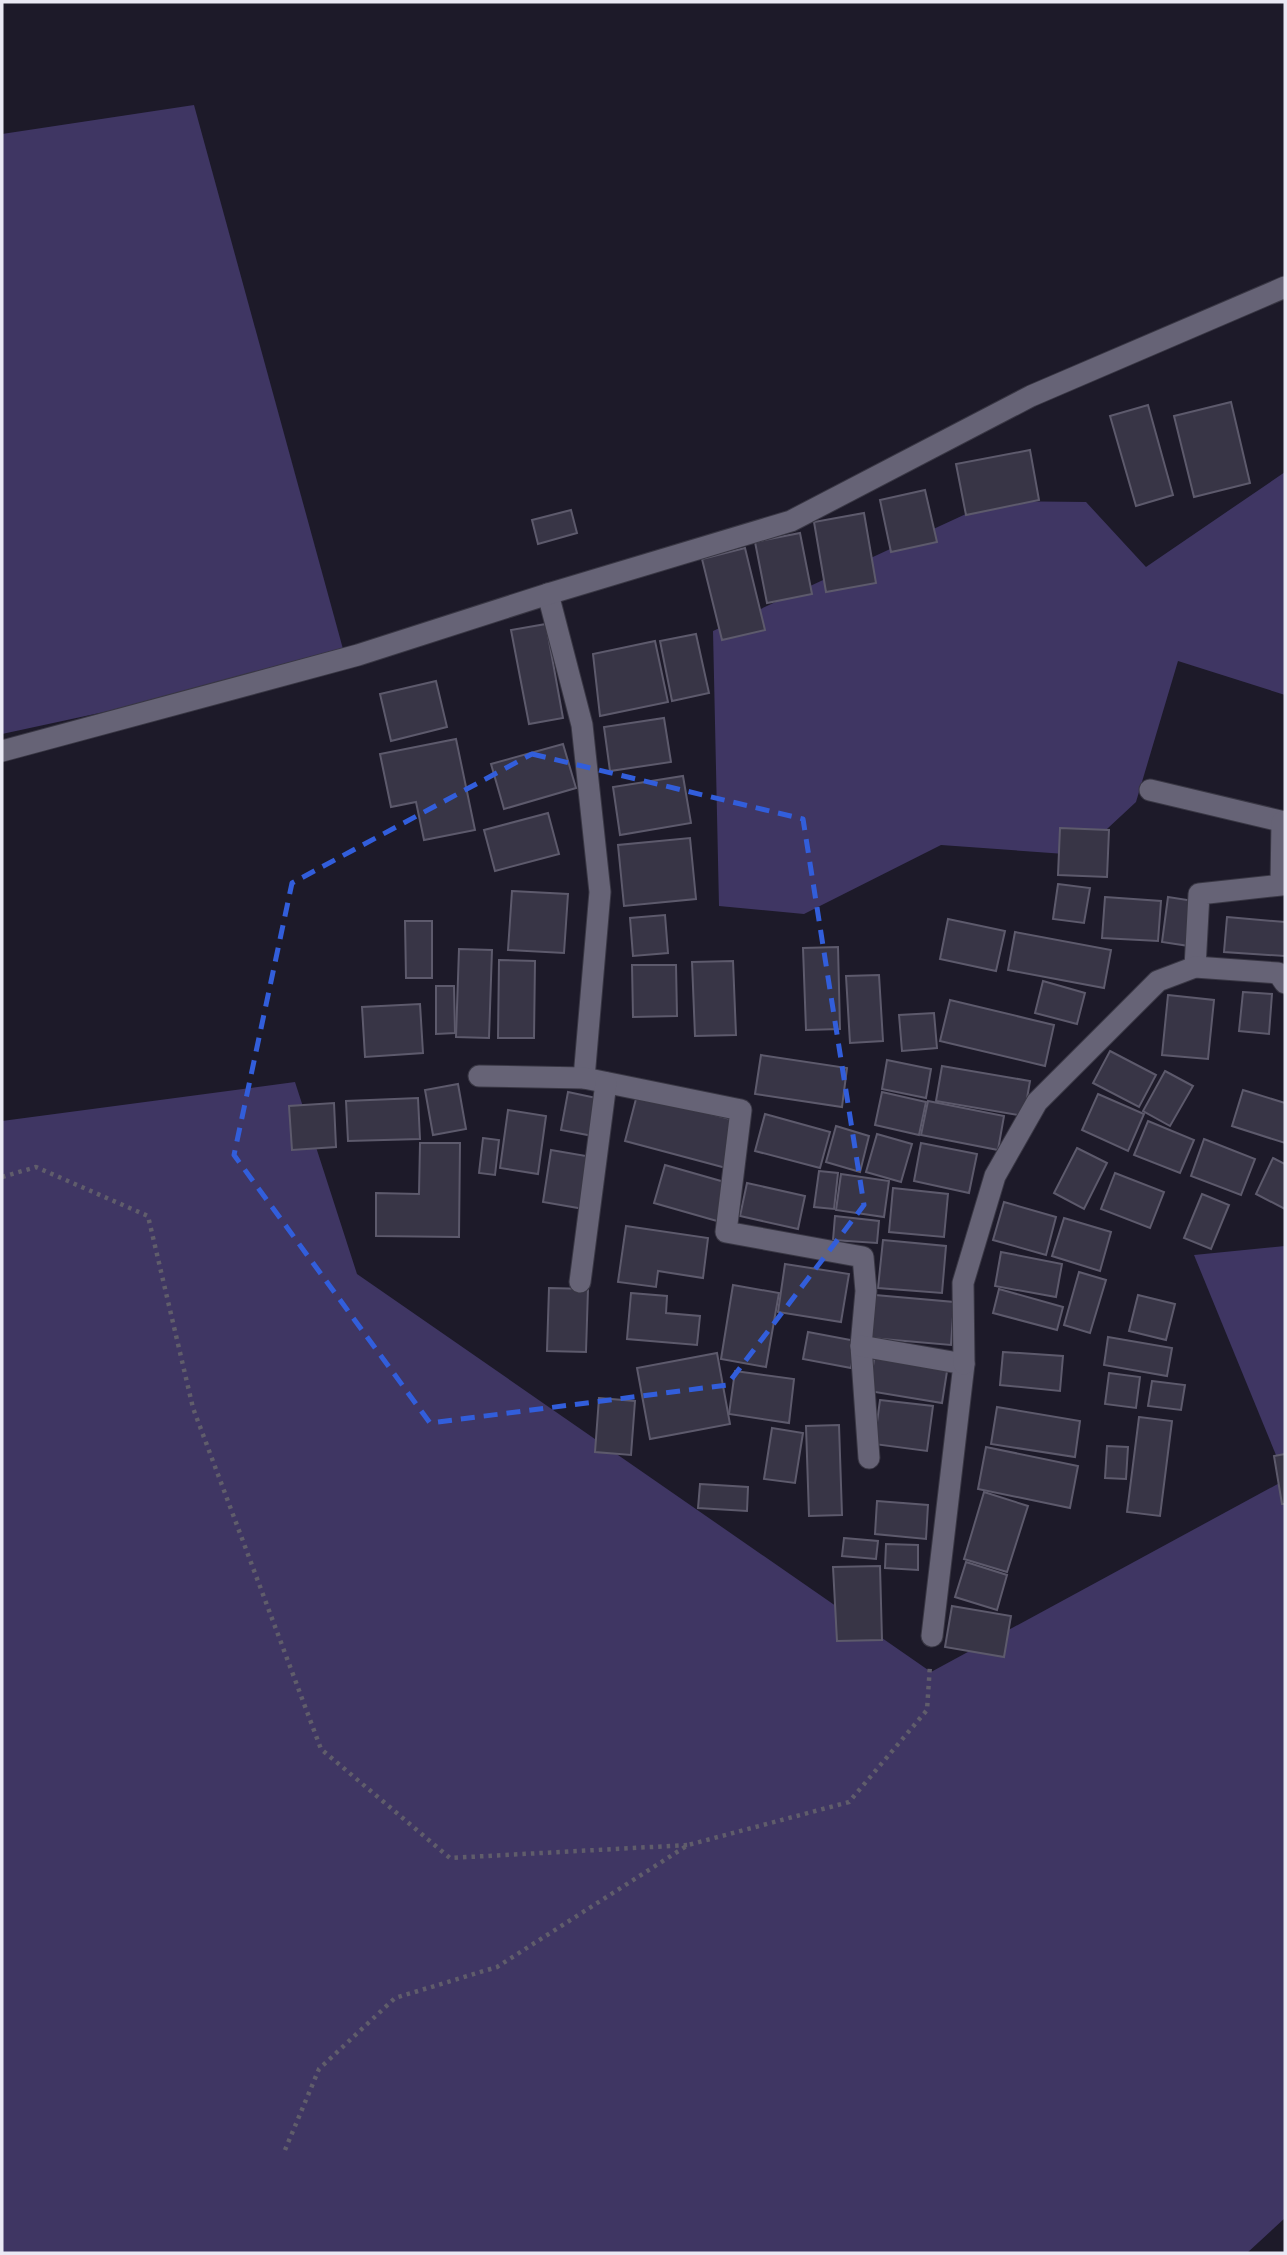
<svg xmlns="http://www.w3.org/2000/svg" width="1287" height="2255" font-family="Poppins,sans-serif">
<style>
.green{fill:#3f3663}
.building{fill:#383546;stroke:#5d5a6c;stroke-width:2}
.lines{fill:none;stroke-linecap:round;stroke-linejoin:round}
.minor-casing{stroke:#393744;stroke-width:23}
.path{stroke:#605d6b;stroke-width:4.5;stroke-dasharray:3.5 5;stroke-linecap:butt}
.minor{stroke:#666376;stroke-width:21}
.marked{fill:none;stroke:#325edb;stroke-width:5;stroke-dasharray:14 9;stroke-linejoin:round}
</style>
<rect width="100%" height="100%" fill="#1d1a29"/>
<g class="green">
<path d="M194 105 346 660 2 734V134Z"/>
<path d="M1285 472V695L1178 661 1136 802 1079 855 941 845 804 914 719 906 713 631 994 501 1086 502 1146 567Z"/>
<path d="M295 1082 357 1274 931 1672 1285 1480V2218L1247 2253H2V1121Z"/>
<path d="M1285 1246V1477L1194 1255Z"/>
</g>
<g class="building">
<path d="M1231 402 1250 483 1194 497 1174 416Z"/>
<path d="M1148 405 1173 495 1136 506 1110 416Z"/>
<path d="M1030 450 1039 500 966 515 956 464Z"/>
<path d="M925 490 937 542 891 552 880 500Z"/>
<path d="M571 510 577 533 538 544 532 520Z"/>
<path d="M864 513 876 583 826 592 814 522Z"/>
<path d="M800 533 812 594 767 603 755 542Z"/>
<path d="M745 548 765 630 722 640 702 559Z"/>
<path d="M546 624 563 718 529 724 511 630Z"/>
<path d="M696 634 709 693 672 701 660 641Z"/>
<path d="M655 641 668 702 600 716 593 654Z"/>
<path d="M436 681 447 727 391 741 380 694Z"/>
<path d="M664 718 671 762 610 771 604 727Z"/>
<path d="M456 739 475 830 424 840 416 802 391 807 380 754Z"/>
<path d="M563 744 576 788 504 809 491 764Z"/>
<path d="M683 776 691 823 620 835 613 787Z"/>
<path d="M548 813 559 854 495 871 484 830Z"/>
<path d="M1060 828 1109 830 1107 877 1058 875Z"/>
<path d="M690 838 696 899 624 906 618 845Z"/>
<path d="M1058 884 1090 888 1084 923 1053 919Z"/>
<path d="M512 891 568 894 564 953 508 950Z"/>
<path d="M1105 897 1161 901 1158 941 1102 938Z"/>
<path d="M1168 897 1194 901 1189 946 1162 942Z"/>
<path d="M665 915 668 953 633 956 630 918Z"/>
<path d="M1227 917 1285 922V956L1224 952Z"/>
<path d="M948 919 1005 931 996 971 940 959Z"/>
<path d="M405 921H432V978H406Z"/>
<path d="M1015 932 1111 950 1104 988 1008 970Z"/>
<path d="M838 947 840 1029 806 1030 803 948Z"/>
<path d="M459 949 492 950 489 1038 456 1037Z"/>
<path d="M499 960 535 961 534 1038H498Z"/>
<path d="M733 961 736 1035 695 1036 692 962Z"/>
<path d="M632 965H676L677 1016 633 1017Z"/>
<path d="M879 975 883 1041 850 1043 846 976Z"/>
<path d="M1043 981 1085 993 1077 1024 1035 1013Z"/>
<path d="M436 986H454L455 1033 436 1034Z"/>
<path d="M1243 992 1272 994 1269 1034 1239 1031Z"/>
<path d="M1168 995 1214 1000 1208 1059 1162 1055Z"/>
<path d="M950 1000 1054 1025 1045 1066 940 1041Z"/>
<path d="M420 1004 423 1053 365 1057 362 1007Z"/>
<path d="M934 1013 937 1048 902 1051 899 1015Z"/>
<path d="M1110 1051 1156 1075 1139 1107 1093 1083Z"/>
<path d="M761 1055 847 1068 842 1107 755 1094Z"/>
<path d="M887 1060 931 1069 926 1098 882 1089Z"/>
<path d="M942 1066 1030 1081 1024 1116 936 1101Z"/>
<path d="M1165 1071 1193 1086 1170 1126 1143 1111Z"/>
<path d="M458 1084 466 1129 433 1135 425 1090Z"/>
<path d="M1243 1090 1285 1103V1143L1232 1126Z"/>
<path d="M568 1092 601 1099 593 1136 561 1130Z"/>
<path d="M882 1092 926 1102 919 1135 875 1125Z"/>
<path d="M1098 1094 1144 1114 1128 1151 1082 1130Z"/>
<path d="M637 1095 738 1121 726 1168 625 1141Z"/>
<path d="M418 1098 420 1139 348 1141 346 1101Z"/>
<path d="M928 1101 1004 1116 998 1150 921 1135Z"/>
<path d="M334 1103 336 1147 292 1150 289 1106Z"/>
<path d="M508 1110 546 1116 538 1174 500 1168Z"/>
<path d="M765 1114 830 1132 820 1168 755 1151Z"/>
<path d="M1148 1121 1194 1140 1180 1173 1134 1155Z"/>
<path d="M836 1126 869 1136 860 1172 826 1162Z"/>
<path d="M877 1134 912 1144 901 1182 866 1172Z"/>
<path d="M483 1138 499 1140 495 1175 479 1173Z"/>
<path d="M1204 1139 1255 1159 1241 1195 1191 1176Z"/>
<path d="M420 1143H460L459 1237 376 1236V1193L419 1194Z"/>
<path d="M921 1143 977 1154 969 1193 914 1181Z"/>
<path d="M1077 1148 1107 1163 1084 1209 1054 1193Z"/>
<path d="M551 1150 592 1157 584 1209 543 1202Z"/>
<path d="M1273 1158 1285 1164V1209L1256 1194Z"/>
<path d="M665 1165 728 1183 717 1221 654 1203Z"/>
<path d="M819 1171 838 1173 834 1209 814 1207Z"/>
<path d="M1115 1173 1164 1192 1150 1228 1101 1209Z"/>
<path d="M841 1174 889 1181 884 1217 836 1210Z"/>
<path d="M747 1183 805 1196 798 1229 740 1216Z"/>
<path d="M893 1188 948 1194 944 1237 889 1232Z"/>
<path d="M1202 1194 1229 1205 1211 1249 1184 1238Z"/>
<path d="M1004 1202 1056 1217 1046 1255 993 1240Z"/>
<path d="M835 1216 879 1221 877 1243 833 1240Z"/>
<path d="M1064 1218 1111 1232 1100 1271 1052 1256Z"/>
<path d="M626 1226 708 1238 703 1278 658 1271 656 1287 618 1282Z"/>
<path d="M883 1240 946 1246 942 1293 878 1288Z"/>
<path d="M1001 1252 1062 1264 1056 1297 995 1286Z"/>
<path d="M785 1264 849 1274 841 1322 778 1312Z"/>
<path d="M1079 1272 1106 1280 1090 1333 1064 1325Z"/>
<path d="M733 1285 779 1293 766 1367 721 1359Z"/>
<path d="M549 1288 588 1289 586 1352 547 1351Z"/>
<path d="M999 1289 1063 1307 1057 1330 993 1313Z"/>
<path d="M631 1293 667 1296 666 1313 700 1316 697 1345 627 1339Z"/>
<path d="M875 1295 954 1302 951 1345 871 1338Z"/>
<path d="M1138 1295 1175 1304 1166 1340 1129 1331Z"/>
<path d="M808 1332 856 1341 851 1368 803 1359Z"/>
<path d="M1108 1337 1172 1348 1167 1376 1104 1365Z"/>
<path d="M1003 1352 1063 1356 1060 1391 1000 1385Z"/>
<path d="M717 1353 730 1424 650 1439 637 1368Z"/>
<path d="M875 1353 948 1365 942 1403 869 1391Z"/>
<path d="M735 1371 794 1379 789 1423 729 1414Z"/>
<path d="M1109 1373 1140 1377 1136 1408 1105 1404Z"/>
<path d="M1152 1381 1185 1385 1181 1410 1148 1406Z"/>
<path d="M599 1398 635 1401 631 1455 595 1452Z"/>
<path d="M880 1400 933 1406 927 1451 874 1444Z"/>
<path d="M997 1407 1080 1421 1075 1457 991 1444Z"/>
<path d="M1139 1417 1172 1421 1160 1516 1127 1512Z"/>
<path d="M839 1425 842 1515 809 1516 806 1426Z"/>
<path d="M772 1428 803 1433 795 1483 764 1479Z"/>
<path d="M1107 1446 1128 1447 1126 1479 1105 1478Z"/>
<path d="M986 1447 1078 1466 1070 1508 978 1489Z"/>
<path d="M1285 1454V1504H1282L1274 1456Z"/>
<path d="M700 1484 748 1487 747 1511 698 1508Z"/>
<path d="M984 1492 1028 1506 1007 1572 964 1559Z"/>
<path d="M877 1501 928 1505 926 1539 875 1534Z"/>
<path d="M844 1538 878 1541 876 1559 842 1556Z"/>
<path d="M886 1544 918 1545V1570L885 1568Z"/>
<path d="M966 1562 1007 1575 997 1610 955 1597Z"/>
<path d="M880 1566 882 1640 837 1641 833 1567Z"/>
<path d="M952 1606 1011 1616 1004 1657 945 1647Z"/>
</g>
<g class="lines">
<defs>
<g id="minor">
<path d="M548 594 582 725 600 892 584 1078"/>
<path d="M2 751 358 655 548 594 791 521 1031 396 1285 287"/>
<path d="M1150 790 1285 822"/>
<path d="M1195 967 1199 894 1281 885 1282 822"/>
<path d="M479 1076 584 1078 741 1110 726 1232 863 1257 866 1291 861 1346 869 1458"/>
<path d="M580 1282 606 1083"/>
<path d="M861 1346 964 1364 932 1636"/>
<path d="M964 1364 963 1283 995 1176 1037 1102 1158 981 1195 967 1278 973 1285 983"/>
</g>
</defs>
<use href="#minor" class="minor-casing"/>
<g class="path">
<path d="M2 1177 36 1167 148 1216 193 1408 321 1749 450 1858 688 1845"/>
<path d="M285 2150 319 2069 395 1998 497 1967 688 1845 849 1802 927 1710 930 1665"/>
</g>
<use href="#minor" class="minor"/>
</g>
<path class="marked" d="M532 754 803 819 864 1205 727 1385 430 1423 234 1155 292 883Z"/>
<rect width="1287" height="2255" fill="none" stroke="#eae9f4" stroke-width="7"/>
</svg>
